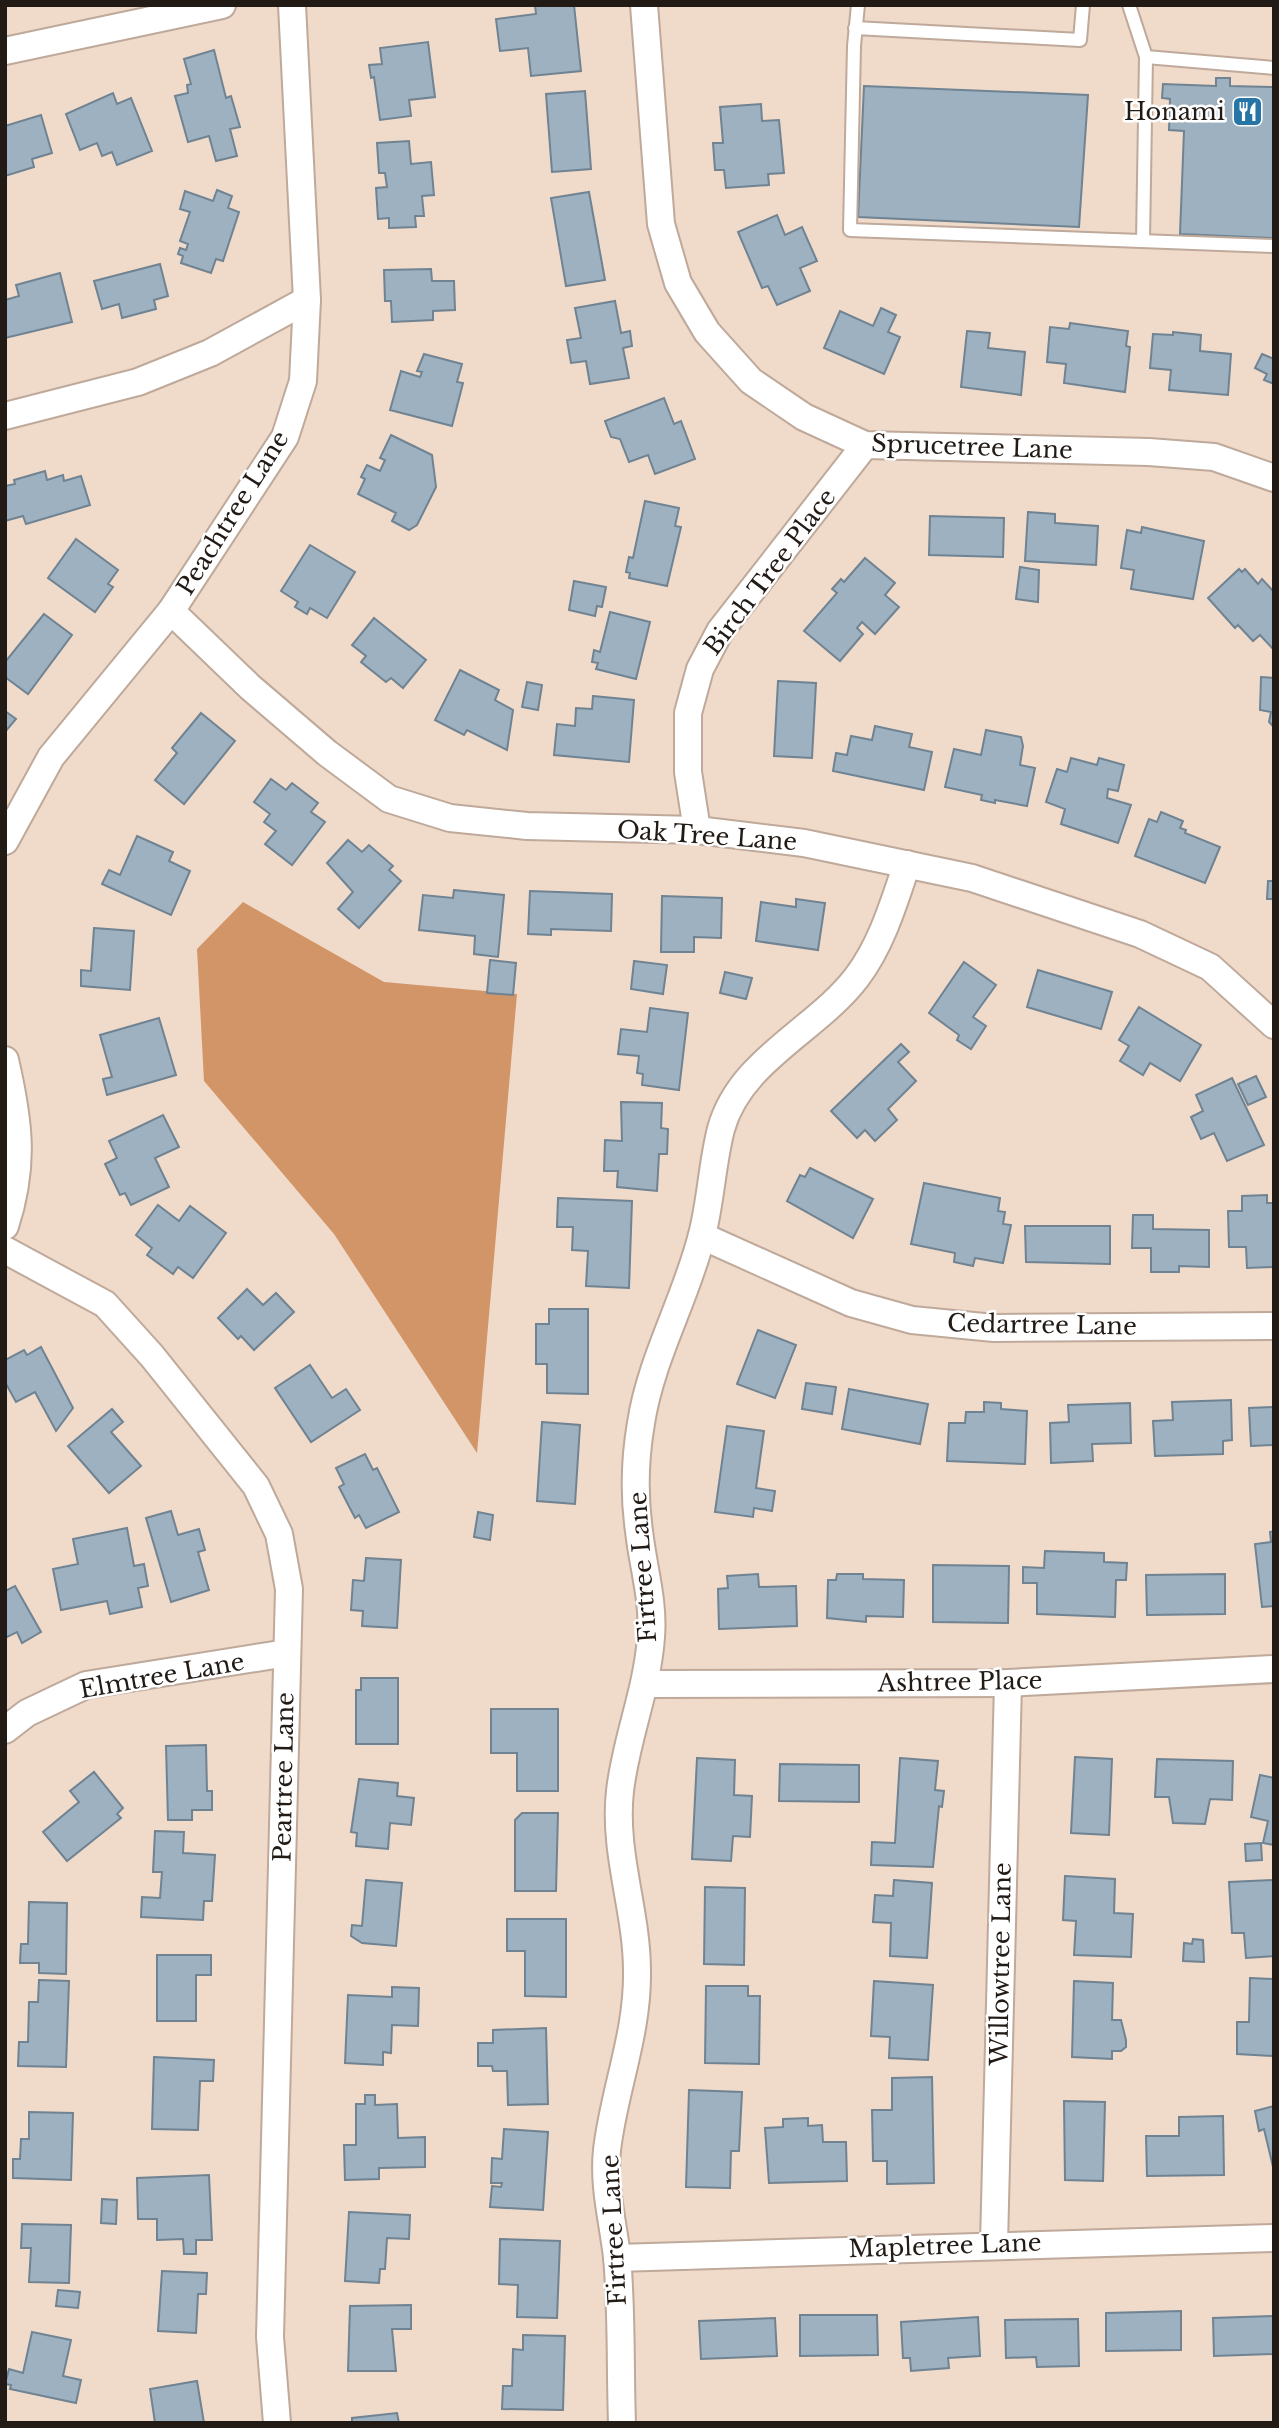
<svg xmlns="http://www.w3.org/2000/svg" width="1279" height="2428" font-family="'Libre Baskerville',serif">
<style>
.forest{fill:#d29568}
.building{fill:#9db1c1;stroke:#6f8392;stroke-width:2}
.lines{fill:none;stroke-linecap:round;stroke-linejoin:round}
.service-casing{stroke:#bea99a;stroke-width:16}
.minor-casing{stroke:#bea99a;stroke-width:30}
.service{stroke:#fff;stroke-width:12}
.minor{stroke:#fff;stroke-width:26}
.labels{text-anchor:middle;stroke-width:5;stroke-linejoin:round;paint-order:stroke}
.poi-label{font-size:24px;fill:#221a15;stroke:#fff;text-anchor:end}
.street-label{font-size:24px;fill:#221a15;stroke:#fff}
</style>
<rect width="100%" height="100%" fill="#f0daca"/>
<path class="forest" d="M243 902 384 982 517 994 477 1453 334 1234 204 1081 197 949Z"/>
<g class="building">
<path d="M535 5H574L581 71 531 76 528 48 500 51 496 19 536 14Z"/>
<path d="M428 42 435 97 409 100 411 116 380 120 374 77 371 78 369 65 382 64 380 48Z"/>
<path d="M214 50 226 98 231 96 240 127 230 129 237 156 216 161 209 136 188 142 175 96 188 93 187 85 191 84 184 59Z"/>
<path d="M1216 78H1230V86L1274 87V238L1180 234 1184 131 1169 130 1170 99 1162 98 1163 84 1216 86Z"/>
<path d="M864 86 1088 95 1079 227 858 217Z"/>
<path d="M585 91 591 169 552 172 546 94Z"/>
<path d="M113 93 117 104 131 98 152 151 117 165 112 152 102 156 97 143 80 150 66 114Z"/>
<path d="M761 104 762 121 779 120 784 173 768 174 769 185 726 188 724 170H715L713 143H723L720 107Z"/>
<path d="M41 115 52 153 32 159 34 167 5 176V126Z"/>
<path d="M409 141 411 164 431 162 434 195 422 196 424 216H415L416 227 389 228V218L378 219 376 188 387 187 385 173H379L377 143Z"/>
<path d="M217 190 232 196 228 208 239 212 223 261 216 259 211 273 181 263 183 256 178 254 180 248 186 250 188 244 180 241 190 212 180 209 185 191 213 201Z"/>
<path d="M589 192 605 280 566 286 551 198Z"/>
<path d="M777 215 785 235 802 227 817 261 800 268 810 291 777 305 768 286 762 288 738 232Z"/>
<path d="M160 264 168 296 154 300 156 309 122 318 119 304 102 309 94 281Z"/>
<path d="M431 269 432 281H454L455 310 433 311V320L392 322 391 301H385L384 270Z"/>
<path d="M60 273 72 322 5 338V300L19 296 16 285Z"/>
<path d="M615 301 621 333 630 331 632 346 623 348 629 378 590 384 586 361 571 363 567 340 581 338 575 308Z"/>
<path d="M881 308 896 315 888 332 900 337 884 374 824 348 840 311 873 326Z"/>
<path d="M1070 323 1128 331 1126 346 1130 347 1125 392 1064 383 1066 364 1047 362 1050 327 1069 329Z"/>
<path d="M967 331 990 333 988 348 1025 352 1021 395 961 387Z"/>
<path d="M1173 332 1201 335 1200 351 1231 354 1228 395 1169 390 1171 370 1150 368 1153 334 1173 335Z"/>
<path d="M424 354 462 364 457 382 463 383 452 426 390 410 401 371 420 377 422 372 417 371Z"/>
<path d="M1262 354 1274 359V384L1264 380 1267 374 1255 368Z"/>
<path d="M664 398 674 424 681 421 695 459 655 474 648 455 629 462 620 439 611 437 605 421Z"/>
<path d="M391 435 432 455 436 487 417 525 409 530 392 521 396 513 358 494 365 479 361 477 367 465 380 471 385 460 380 458Z"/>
<path d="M45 471 47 480 63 475 64 481 81 476 90 505 26 524 23 516 5 521V486L15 484 14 480Z"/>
<path d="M645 501 679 508 675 526 681 527 667 586 629 578 630 573 626 572 629 557 633 558Z"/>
<path d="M1028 512 1055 514V523L1098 526 1096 565 1025 561Z"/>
<path d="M930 516 1004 518 1003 557 929 555Z"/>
<path d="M1142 527 1204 541 1193 599 1131 589 1134 570 1121 568 1127 530 1141 533Z"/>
<path d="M76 539 118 570 108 584 113 587 95 612 48 578Z"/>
<path d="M310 545 355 572 327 618 310 608 307 614 295 607 298 602 281 591Z"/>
<path d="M865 558 895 583 885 595 899 607 875 634 862 622 857 628 863 634 840 661 804 631 837 593 832 589 841 579 844 582Z"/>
<path d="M1020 567 1039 570 1038 602 1016 599Z"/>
<path d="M1239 569 1242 572 1245 569 1258 584 1262 579 1274 592V650L1260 635 1253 641 1238 625 1235 628 1208 598Z"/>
<path d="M574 581 606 587 602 607 597 606 595 616 569 610Z"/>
<path d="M610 612 650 622 636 679 596 669 598 663 592 662 594 650 600 652Z"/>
<path d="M44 614 72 635 28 694 5 677V662Z"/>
<path d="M374 618 426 660 403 688 391 678 386 682 361 662 366 656 352 645Z"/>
<path d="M460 670 499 690 495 700 513 710 507 750 467 730 464 735 435 720Z"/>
<path d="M1261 677 1274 678V727L1269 722 1271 712 1260 710Z"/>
<path d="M778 681 816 683 812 758 774 756Z"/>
<path d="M527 682 542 685 538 710 522 707Z"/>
<path d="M593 696 634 700 629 762 554 755 557 724 575 726 576 708 592 709Z"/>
<path d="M5 711 16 719 5 732Z"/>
<path d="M201 713 235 741 184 804 155 780 177 753 172 748Z"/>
<path d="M875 726 912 734 909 747 932 752 924 790 833 771 836 753 847 755 851 736 872 740Z"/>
<path d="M986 730 1021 737 1023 746 1020 765 1035 768 1027 806 995 800V803L981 800 982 795 945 787 954 749 981 755Z"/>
<path d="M1071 758 1097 765 1099 758 1124 765 1118 791 1108 789 1107 798 1131 805 1118 843 1061 824 1065 809 1046 802 1057 769 1067 772Z"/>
<path d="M271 779 286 790 292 783 318 803 311 812 325 822 292 865 265 844 276 831 264 822 270 814 254 802Z"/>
<path d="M1161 812 1183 821 1180 828 1186 830 1185 833 1220 847 1205 883 1135 856 1149 819 1157 822Z"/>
<path d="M137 836 173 852 169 861 190 871 171 915 102 884 109 870 120 875Z"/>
<path d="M348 840 362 852 369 845 393 866 389 870 401 881 359 928 338 909 353 892 327 863Z"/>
<path d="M1268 881H1274V899H1267Z"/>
<path d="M454 890 504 895 498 957 474 954 475 936 419 930 423 895 453 898Z"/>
<path d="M530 891 612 894 611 931 551 929V935L528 934Z"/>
<path d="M662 896 722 898 721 938 694 937V952H661Z"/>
<path d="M796 899 825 903 818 950 756 941 761 902 796 907Z"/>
<path d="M94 928 134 931 130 990 81 986V970L91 971Z"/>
<path d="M490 960 516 963 513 995 487 993Z"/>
<path d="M634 961 667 965 663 994 631 989Z"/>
<path d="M964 962 996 985 973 1017 986 1026 971 1049 957 1040 959 1035 929 1013Z"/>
<path d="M1038 970 1112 992 1101 1029 1027 1007Z"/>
<path d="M725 972 752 978 746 999 720 993Z"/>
<path d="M1139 1007 1201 1045 1180 1081 1150 1063 1143 1075 1120 1061 1129 1046 1119 1040Z"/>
<path d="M650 1008 688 1013 679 1090 642 1085 643 1074 637 1073 639 1056 618 1054 621 1029 647 1032Z"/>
<path d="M159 1018 176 1075 107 1095 103 1079 112 1077 100 1035Z"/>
<path d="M901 1044 909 1052 898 1062 916 1081 888 1109 897 1120 875 1141 865 1130 857 1138 831 1111Z"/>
<path d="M1256 1076 1266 1097 1248 1105 1238 1084Z"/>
<path d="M1232 1078 1264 1145 1227 1161 1214 1133 1201 1139 1191 1117 1203 1111 1196 1095Z"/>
<path d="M621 1102 662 1103 661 1128 668 1129 667 1154H659L657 1191 617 1187 618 1171H604L605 1140 622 1141Z"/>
<path d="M163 1115 179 1147 155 1158 169 1187 131 1205 125 1193 120 1195 105 1164 117 1158 109 1141Z"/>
<path d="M810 1168 873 1199 853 1238 787 1201 800 1175 805 1177Z"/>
<path d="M924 1183 1000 1198 998 1211 1005 1212 1003 1224 1011 1225 1003 1263 975 1258 973 1266 954 1262 955 1253 911 1244Z"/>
<path d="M1267 1195V1203H1274V1267L1247 1268 1246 1247H1229L1228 1211H1242V1196Z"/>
<path d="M558 1198 632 1201 629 1288 586 1286 588 1251 572 1250 573 1227H557Z"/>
<path d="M158 1205 179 1221 190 1206 226 1233 193 1278 178 1267 173 1274 147 1255 152 1248 136 1235Z"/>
<path d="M1133 1215H1153V1229L1209 1230V1267L1179 1266V1272H1151V1248H1132Z"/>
<path d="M1025 1226H1110V1264L1026 1262Z"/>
<path d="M247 1289 263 1305 276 1293 294 1312 254 1350 241 1336 238 1339 218 1318Z"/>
<path d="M549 1309H588V1394L547 1393V1364H536V1324H549Z"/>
<path d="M758 1330 796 1345 775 1398 737 1384Z"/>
<path d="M41 1347 73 1408 56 1431 35 1392 16 1402 5 1382V1360L24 1350 27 1355Z"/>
<path d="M310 1365 332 1398 346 1389 360 1410 311 1442 275 1388Z"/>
<path d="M806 1383 836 1387 832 1414 802 1409Z"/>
<path d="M849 1389 928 1404 920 1444 842 1429Z"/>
<path d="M1231 1400 1232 1440 1223 1441V1454L1155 1456 1153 1421 1173 1420 1172 1402Z"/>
<path d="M984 1402 1001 1403V1409L1027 1411 1025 1464 947 1461 949 1423H965L966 1412H984Z"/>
<path d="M1130 1403 1131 1443 1092 1444 1093 1461 1051 1463 1050 1423 1069 1422 1068 1405Z"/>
<path d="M1274 1407V1445L1251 1446 1249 1408Z"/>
<path d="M112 1409 123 1422 111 1432 141 1466 109 1493 68 1446Z"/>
<path d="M542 1422 580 1425 575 1504 537 1501Z"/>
<path d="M727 1426 764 1431 756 1488 775 1491 772 1511 754 1508 753 1517 715 1512Z"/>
<path d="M365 1454 373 1470 377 1468 399 1512 366 1528 359 1515 355 1518 339 1487 344 1484 336 1468Z"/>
<path d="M171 1511 178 1535 199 1529 205 1550 198 1552 209 1590 171 1602 146 1518Z"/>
<path d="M478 1512 493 1515 490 1540 474 1537Z"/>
<path d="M127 1528 134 1566 144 1564 148 1586 138 1588 142 1607 110 1614 107 1601 61 1610 53 1569 78 1564 73 1539Z"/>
<path d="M1274 1531V1606L1262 1607 1255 1544 1271 1542 1270 1532Z"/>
<path d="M1045 1551 1104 1553V1562L1127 1563 1126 1580H1116L1115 1617 1037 1614V1583H1023V1567L1044 1568Z"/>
<path d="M366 1558 401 1560 397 1628 362 1626 363 1611 351 1610 353 1580 364 1581Z"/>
<path d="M933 1565 1009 1566 1008 1623 933 1622Z"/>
<path d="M758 1574 759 1587 796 1586 797 1626 719 1629 718 1589 728 1588 727 1576Z"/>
<path d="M837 1574H863V1579L904 1580 903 1617 866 1616V1622L827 1618 828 1580H836Z"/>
<path d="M1225 1574V1614L1147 1615 1146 1575Z"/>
<path d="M15 1586 41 1632 22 1643 17 1632 5 1638V1591Z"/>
<path d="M361 1678H398V1744H356V1690H361Z"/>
<path d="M491 1709H558V1791H517V1753H491Z"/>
<path d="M206 1745 207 1791H212V1810H192V1820H168L166 1746Z"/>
<path d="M1075 1757 1112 1759 1109 1835 1071 1833Z"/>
<path d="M697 1758 735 1760 734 1795 752 1796 750 1837 733 1836 731 1861 692 1859Z"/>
<path d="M900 1758 938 1761 935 1790 944 1791 942 1807 939 1806 933 1867 871 1865 872 1842 895 1843Z"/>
<path d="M1157 1759 1233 1761 1232 1800 1210 1799 1205 1824 1173 1823 1169 1797H1155Z"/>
<path d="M780 1764 859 1765V1802L779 1801Z"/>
<path d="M94 1772 123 1808 117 1814 121 1818 67 1861 43 1832 79 1802 70 1791Z"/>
<path d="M1260 1775 1274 1778V1845L1263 1843 1268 1821 1251 1817Z"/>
<path d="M359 1779 398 1783 397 1796 414 1798 411 1825 390 1823 388 1849 356 1846 357 1833 351 1832Z"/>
<path d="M522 1813H558L556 1891H515V1820Z"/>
<path d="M155 1831 184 1832 183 1853 215 1855 212 1901H204L203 1920 141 1917 142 1897 160 1898 162 1872H153Z"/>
<path d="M1261 1843 1262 1860 1246 1861 1245 1844Z"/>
<path d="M1065 1876 1115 1879 1114 1913 1133 1914 1131 1957 1074 1955 1076 1921 1063 1920Z"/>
<path d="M366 1880 402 1883 396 1946 362 1943 351 1936 352 1925 362 1926Z"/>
<path d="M894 1880 932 1883 927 1958 890 1956 891 1923 873 1922 875 1895 893 1896Z"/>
<path d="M1274 1880V1956L1246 1958 1244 1933H1232L1229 1882Z"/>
<path d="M705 1887 745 1888 744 1965 704 1964Z"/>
<path d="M29 1902 67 1903 66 1974 39 1973V1963H20L21 1944H28Z"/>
<path d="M507 1919H566V1997L525 1996V1951H507Z"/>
<path d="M1193 1939 1203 1940 1204 1962 1183 1961 1184 1943 1192 1944Z"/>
<path d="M157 1955H211V1975H196V2021H157Z"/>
<path d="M1250 1978 1274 1979V2056L1237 2054V2022H1249Z"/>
<path d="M39 1980 69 1981 66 2067 18 2066 19 2042H28L29 2002H38Z"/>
<path d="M874 1981 933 1985 928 2060 889 2058 890 2037 871 2036Z"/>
<path d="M1074 1981 1113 1983 1112 2020H1121L1126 2040V2047L1121 2051H1112V2059L1072 2057Z"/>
<path d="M706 1986H748V1996H760L759 2064 705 2063Z"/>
<path d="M392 1987 419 1988 418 2026 392 2025 391 2053 383 2052V2065L345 2063 348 1995 392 1997Z"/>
<path d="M546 2028 548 2104 508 2105 507 2071H493L492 2066H478V2043H493V2030Z"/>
<path d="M154 2057 214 2060 213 2081H200L198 2130 152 2129Z"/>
<path d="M932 2077 934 2183 887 2184V2161H873L872 2110H892V2078Z"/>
<path d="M689 2090 742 2092 739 2151H731L730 2188 686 2187Z"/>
<path d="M365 2095H375V2105L397 2104 398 2138 425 2137V2167L379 2168V2179L345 2180 344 2145H356V2104H365Z"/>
<path d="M1064 2101 1105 2102 1103 2181 1065 2180Z"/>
<path d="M1274 2106V2171L1264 2129 1259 2131 1255 2111Z"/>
<path d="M29 2112 73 2113 71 2180 13 2178V2159H20L21 2139H29Z"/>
<path d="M1223 2116 1224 2175 1147 2176 1146 2136H1179V2117Z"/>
<path d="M808 2118V2126L822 2125 823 2142H846L847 2181 769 2183 765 2128 783 2127V2119Z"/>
<path d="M504 2129 548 2132 543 2210 490 2207 492 2186 501 2187 502 2183H491L492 2158 502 2159Z"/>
<path d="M209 2175 212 2240H196V2254H184L183 2239 157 2240V2219H138L137 2178Z"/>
<path d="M102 2199 117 2200 116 2224 101 2223Z"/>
<path d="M349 2212 410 2215 409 2239 387 2238 385 2269H380L379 2283 345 2281Z"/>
<path d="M22 2224 71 2225 69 2283 29 2282 31 2248H21Z"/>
<path d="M500 2239 560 2241 557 2318 517 2317 518 2285 499 2284Z"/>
<path d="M162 2271 207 2273 206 2294H198L196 2333 158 2331Z"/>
<path d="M58 2290 80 2292 78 2308 56 2306Z"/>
<path d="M411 2305V2329H392L396 2371H348L350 2306Z"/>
<path d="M1181 2311V2350L1106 2351V2313Z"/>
<path d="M800 2315H877L878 2355 800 2356Z"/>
<path d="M1274 2316V2354L1214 2356 1213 2318Z"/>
<path d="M978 2317 980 2356 948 2358 949 2368 911 2371 910 2358H903L901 2322Z"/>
<path d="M775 2318 777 2356 701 2359 699 2321Z"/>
<path d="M1078 2319 1079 2366 1037 2367 1036 2357 1006 2358 1005 2320Z"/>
<path d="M32 2332 71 2340 63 2376 81 2380 76 2403 10 2389 11 2385 5 2384 9 2369 23 2373Z"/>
<path d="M523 2335 565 2336 563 2410 502 2409 503 2386H512L513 2349 523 2350Z"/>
<path d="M197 2381 204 2423H155L150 2389Z"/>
<path d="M397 2413 399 2423H352V2418Z"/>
</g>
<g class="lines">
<defs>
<g id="service">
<path d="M858 5 854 46 850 230 1274 246"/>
<path d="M1129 5 1146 57 1274 68"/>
<path d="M855 28 1080 40 1083 5"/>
<path d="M1143 241 1146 57"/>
</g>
<g id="minor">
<path d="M644 5 661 224 678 283 707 332 751 381 804 417 865 445 1149 452 1214 457 1274 478"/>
<path d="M5 51 222 5"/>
<path d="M5 416 138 382 210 353 307 300"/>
<path d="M171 611 250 687 327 753 389 799 450 818 527 826 697 830 804 843 972 878 1140 934 1210 967 1274 1025"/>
<path d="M697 830 688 772V713L700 669 720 631 865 445"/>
<path d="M5 841 51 757 171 611 285 437 303 381 307 300 292 5"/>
<path d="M5 1060C19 1121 25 1165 5 1226"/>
<path d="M702 1236 851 1303 912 1320 994 1328 1274 1326"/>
<path d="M5 1250 105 1304 152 1356 256 1486 279 1534 289 1589 270 2337 277 2423"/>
<path d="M646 1684 1008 1683 1274 1669"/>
<path d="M5 1730 27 1713 86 1685 287 1653"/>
<path d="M994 2244 1008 1683"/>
<path d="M617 2258 1274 2238"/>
<path d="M622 2423C620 2368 622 2312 617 2257 613 2222 603 2186 607 2150 614 2090 638 2034 637 1971 637 1911 613 1852 620 1791 626 1738 647 1692 651 1637 654 1601 643 1567 639 1531 634 1496 635 1458 641 1423 651 1358 686 1299 702 1235 711 1200 712 1164 721 1129 740 1060 817 1030 857 977 882 944 894 902 907 864"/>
</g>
</defs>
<use href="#service" class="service-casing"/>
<use href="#minor" class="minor-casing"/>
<use href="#service" class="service"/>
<use href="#minor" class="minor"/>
</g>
<defs>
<symbol id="restaurant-square" viewBox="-11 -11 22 22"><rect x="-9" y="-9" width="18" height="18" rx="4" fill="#2774a7" stroke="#fff"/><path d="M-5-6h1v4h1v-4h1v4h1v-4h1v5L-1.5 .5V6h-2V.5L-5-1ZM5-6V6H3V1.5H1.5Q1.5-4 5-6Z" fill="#fff"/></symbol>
</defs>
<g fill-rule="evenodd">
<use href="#restaurant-square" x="1230" y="94" width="35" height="35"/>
</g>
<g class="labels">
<g class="poi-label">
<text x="1225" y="120">Honami</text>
</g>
<g class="street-label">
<text transform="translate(972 447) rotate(2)" y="8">Sprucetree Lane</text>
<text transform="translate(233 513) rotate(-58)" y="8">Peachtree Lane</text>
<text transform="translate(770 572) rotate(-53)" y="8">Birch Tree Place</text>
<text transform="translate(707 836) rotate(4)" y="8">Oak Tree Lane</text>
<text transform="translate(1042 1325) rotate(1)" y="8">Cedartree Lane</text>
<text transform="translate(643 1567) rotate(-94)" y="8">Firtree Lane</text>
<text transform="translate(162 1676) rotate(-10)" y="8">Elmtree Lane</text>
<text transform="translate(960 1682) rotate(-1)" y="8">Ashtree Place</text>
<text transform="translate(284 1777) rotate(-89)" y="8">Peartree Lane</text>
<text transform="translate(1001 1964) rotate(-89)" y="8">Willowtree Lane</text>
<text transform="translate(614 2230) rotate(-93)" y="8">Firtree Lane</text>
<text transform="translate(945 2246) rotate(-2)" y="8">Mapletree Lane</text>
</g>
</g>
<rect width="1279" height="2428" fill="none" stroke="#221a15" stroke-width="14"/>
</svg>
